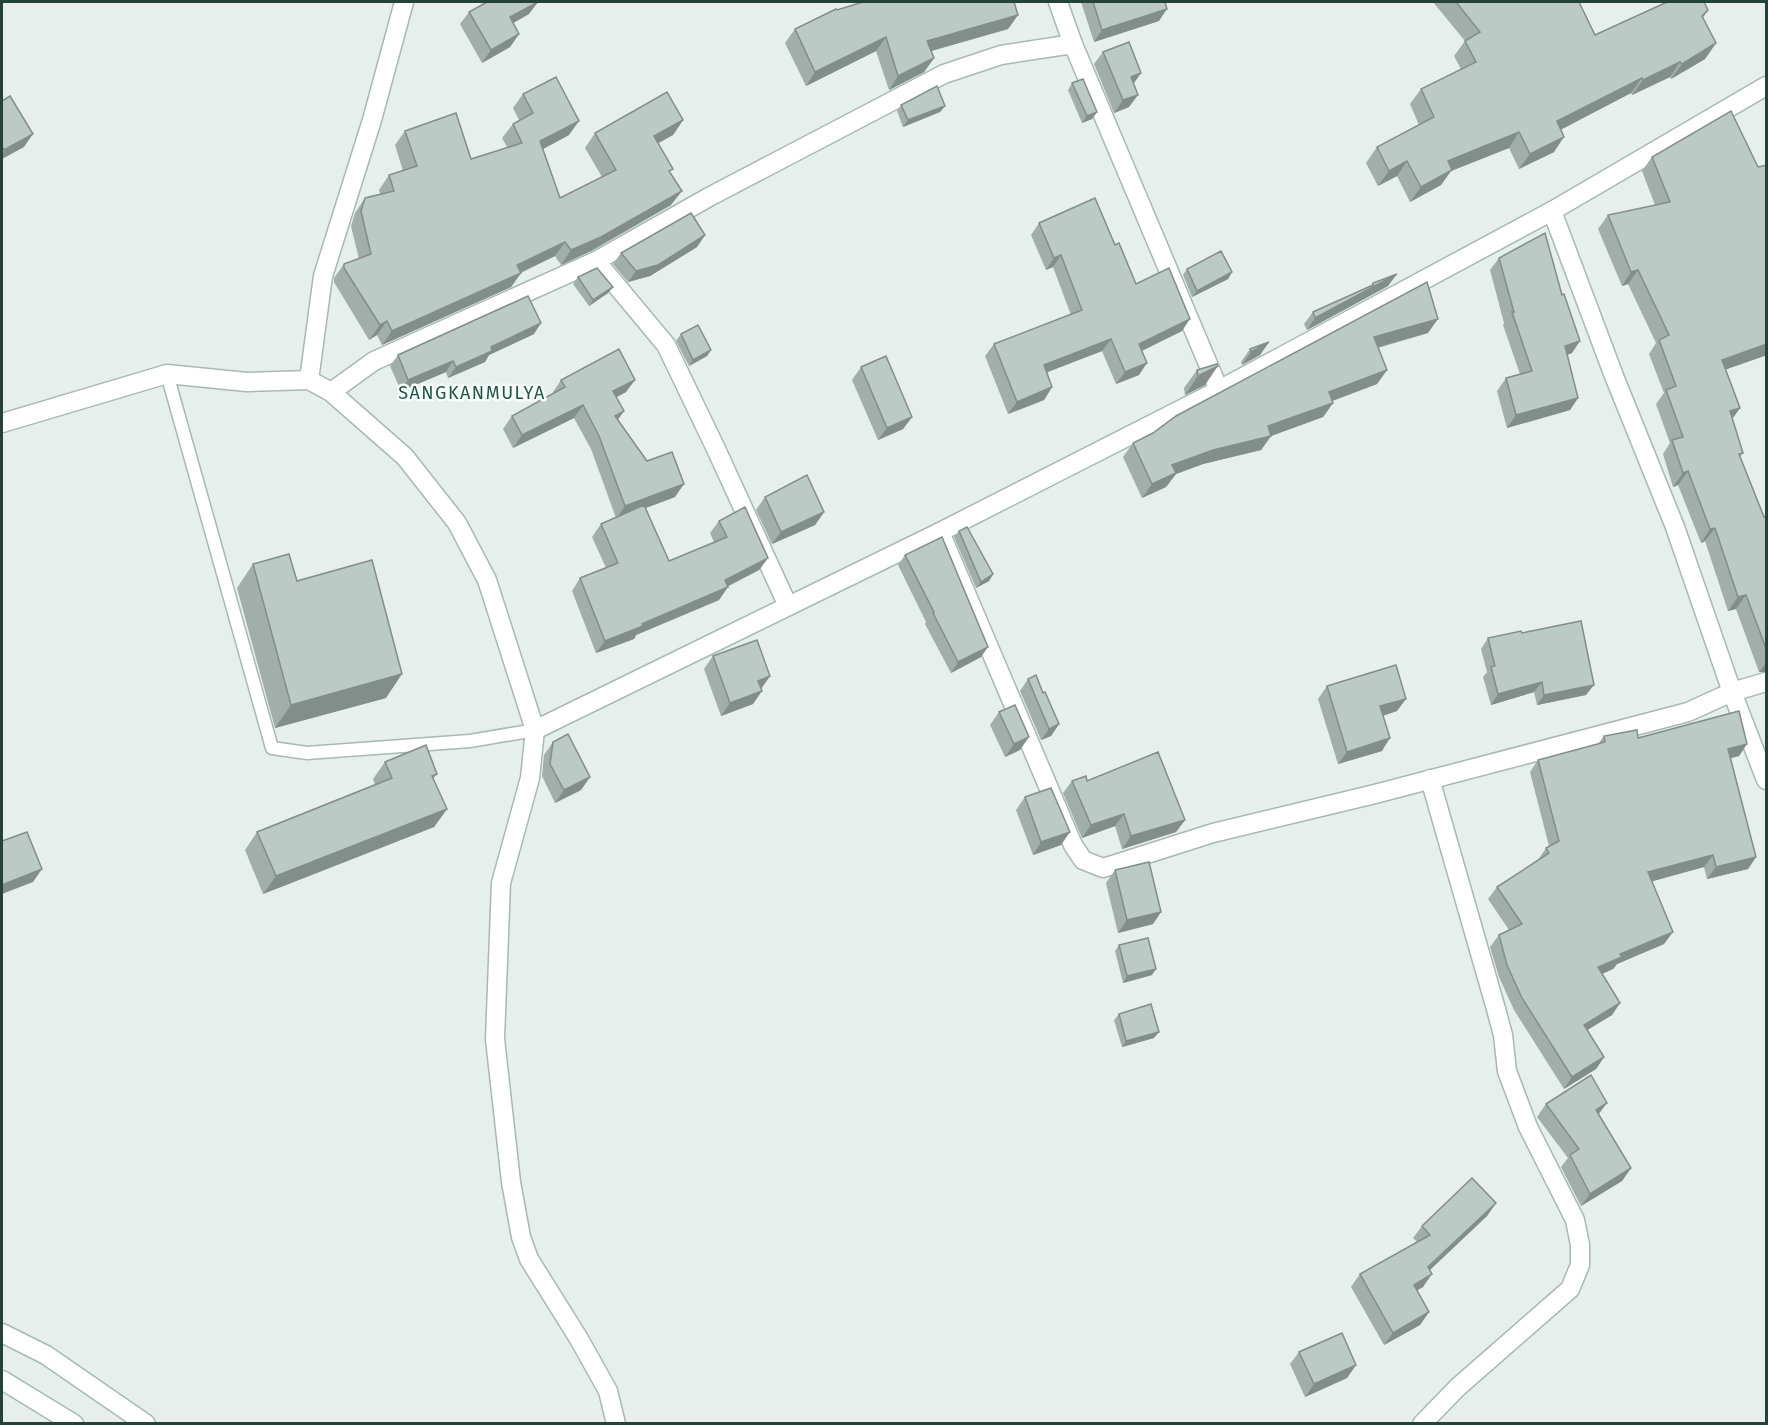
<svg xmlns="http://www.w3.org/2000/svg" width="1768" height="1425" font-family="'Fira Sans',sans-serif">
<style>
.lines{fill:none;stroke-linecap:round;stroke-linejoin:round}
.service-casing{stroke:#a8b8b2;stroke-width:15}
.minor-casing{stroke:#a8b8b2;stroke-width:21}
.secondary-casing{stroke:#a4bbb3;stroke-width:21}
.service{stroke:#fff;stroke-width:12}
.minor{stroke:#fff;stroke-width:18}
.secondary{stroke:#fff;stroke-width:18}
.wall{fill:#a1aea9}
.shaded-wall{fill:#838d89}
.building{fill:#bbcac4;stroke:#838d89;stroke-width:1.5}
.labels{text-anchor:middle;stroke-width:5;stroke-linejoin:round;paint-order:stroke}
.quarter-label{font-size:18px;letter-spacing:1.5px;fill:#1f5548;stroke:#f7fbf9}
</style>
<rect width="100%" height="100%" fill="#e6efeb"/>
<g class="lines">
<defs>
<path id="service" d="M167 374 272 748 307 753 470 741 535 730"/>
<g id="minor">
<path d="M1058 2 1073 44"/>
<path d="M596 261 666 345 716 449 788 606"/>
<path d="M309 380 323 276 372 120 404 2"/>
<path d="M331 392 374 361 596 261 709 197 944 74 1001 55 1073 44 1219 390"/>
<path d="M2 423 167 374 247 382 309 380 331 392 405 457 457 523 487 580 535 730"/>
<path d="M940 532 1073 845 1083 860 1103 868 1213 833 1375 794 1688 712 1732 692 1675 527 1614 376 1552 211"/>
<path d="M1766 682 1732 692 1766 780"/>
<path d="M616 1424 608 1391 579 1339 529 1259 521 1237 511 1182 495 1039 501 883 530 778 535 730 940 532 1219 390 1552 211 1766 86"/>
<path d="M1422 1424 1458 1387 1570 1289 1580 1265V1245L1575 1220 1528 1127 1507 1071 1503 1035 1496 1009 1430 779"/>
</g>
<g id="secondary">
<path d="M2 1333 46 1355 146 1424"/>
<path d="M2 1380 74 1424"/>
</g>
</defs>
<use href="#service" class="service-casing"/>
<use href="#minor" class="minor-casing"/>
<use href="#secondary" class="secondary-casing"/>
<use href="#service" class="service"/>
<use href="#minor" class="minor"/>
<use href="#secondary" class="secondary"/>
</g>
<g class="wall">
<path d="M1081 2H1165L1159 21 1094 42Z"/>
<path d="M1433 2H1579L1595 35 1708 10 1703 18 1716 43 1705 59 1671 79 1670 77 1632 95 1631 93 1561 129 1554 152 1519 169 1509 148 1451 171 1441 185 1410 202 1397 176 1378 186 1366 163 1377 147 1419 125 1410 104 1421 89 1461 69 1454 56 1465 41Z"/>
<path d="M837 10 1018 15 1008 29 931 51 934 58 924 72 889 90 876 51 806 86 785 43 795 29Z"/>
<path d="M469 12 529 14 513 23 519 34 510 47 482 63 460 24Z"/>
<path d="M1103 52 1134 84 1129 107 1114 113 1094 64Z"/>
<path d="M1072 83 1097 112 1092 119 1082 123 1068 90Z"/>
<path d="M523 94 569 135 543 149 560 198 602 177 585 148 595 133 683 120 673 135 658 143 670 173 671 205 591 251 561 265 555 256 521 273 511 287 382 345 377 335 369 340 334 282V278L344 264 359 259 351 226 355 213 365 198 380 194 379 190 389 175 403 171 395 145 405 131 471 159 507 147 502 138 513 124 519 120 513 108Z"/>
<path d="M901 105 945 106 940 112 903 127 897 111Z"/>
<path d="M1652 157 1758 167 1767 165V355L1726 369 1740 408 1732 419 1743 453 1740 457 1764 517 1767 516V672H1759L1736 609 1728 611 1705 541 1701 543 1678 485 1673 487 1663 454 1670 443 1656 404 1664 393 1649 354 1656 343 1628 284 1622 286 1598 229 1608 215 1655 205 1642 171Z"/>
<path d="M1039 223 1115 245 1136 284 1182 331 1142 351 1139 375 1116 384 1102 351 1047 372 1052 387 1044 400 1008 414 985 356 994 344 1071 315 1053 267 1046 270 1031 235Z"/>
<path d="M705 235 697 247 650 276 628 282 613 264 621 253Z"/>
<path d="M1499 258 1572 353 1567 355 1578 398 1570 410 1507 428 1497 391 1506 378 1520 374 1503 325 1504 323 1490 270Z"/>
<path d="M1187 269 1232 272 1228 279 1192 297 1183 275Z"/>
<path d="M578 277 613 287 608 293 589 306 573 284Z"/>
<path d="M1427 282 1428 333 1378 348 1387 370 1377 384 1332 401 1333 403 1323 417 1271 436 1261 450 1203 464 1176 474 1166 487 1142 498 1123 457 1133 443 1153 433Z"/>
<path d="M1373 283 1388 286 1307 330 1304 324 1313 312 1370 286Z"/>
<path d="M534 334 489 355 485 362 448 378 446 372 401 391 390 366 398 355Z"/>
<path d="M681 334 711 350 707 356 689 366 676 341Z"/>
<path d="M1269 342 1260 355 1242 365 1241 362 1250 349Z"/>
<path d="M861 367 912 417 903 429 878 440 852 380Z"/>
<path d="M1197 370 1205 385 1185 395 1184 388Z"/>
<path d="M561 380 626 392 617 397 618 420 647 461 675 497 646 508 669 561 714 542 710 533 719 521 768 558 759 570 728 586 719 600 636 635 634 639 596 653 572 591 580 578 606 568 592 537 601 524 616 518 591 449 574 418 513 448 503 429 512 416 553 394V392Z"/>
<path d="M765 497 824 512 815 525 772 544 756 510Z"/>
<path d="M959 531 993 574 989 581 976 588 954 537Z"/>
<path d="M905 555 981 657 951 673 925 624 926 622 898 565Z"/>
<path d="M253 564 297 581 386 698 275 728 237 588Z"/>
<path d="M1522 633 1586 695 1537 705 1534 692 1491 705 1483 677 1487 672 1481 649 1488 638Z"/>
<path d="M713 656 770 676 761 689 753 704 721 716 704 669Z"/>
<path d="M1028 679 1043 693 1059 724 1051 736 1041 740 1020 691Z"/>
<path d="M1327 686 1397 711 1383 716 1382 751 1338 764 1318 699Z"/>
<path d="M999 712 1020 750 1005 757 990 725Z"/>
<path d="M1604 736 1747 744 1739 756 1731 758 1756 857 1748 869 1707 879 1704 867 1652 881 1664 944 1617 964 1613 969 1602 974 1620 1003 1612 1015 1587 1030 1604 1057 1596 1069 1564 1089 1514 1010 1499 977 1490 947 1499 935 1509 930 1488 899 1497 887 1538 860 1546 848 1549 846 1530 772 1538 760 1598 744Z"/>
<path d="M553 742 590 777 581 790 555 803 542 776 544 755Z"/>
<path d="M385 762 437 774 433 779 447 809 434 827 263 894 245 850 257 832 375 785 373 779Z"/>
<path d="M1072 781H1087L1185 820 1176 832 1122 849 1115 826 1082 838 1063 793Z"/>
<path d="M1025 797 1061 845 1033 855 1016 810Z"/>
<path d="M1115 870 1161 912 1153 924 1118 933 1106 883Z"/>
<path d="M1119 945 1152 975 1123 983 1115 951Z"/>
<path d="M1119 1014 1154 1038 1122 1047 1114 1020Z"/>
<path d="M1546 1104 1599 1115 1631 1168 1622 1181 1581 1206 1561 1167 1568 1158 1537 1117Z"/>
<path d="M1496 1203 1487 1216 1430 1270 1423 1287 1417 1290 1429 1312 1420 1325 1384 1345 1351 1287 1360 1274 1417 1242 1413 1238 1422 1226Z"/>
<path d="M1299 1352 1356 1365 1347 1378 1305 1397 1290 1364Z"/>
</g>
<g class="shaded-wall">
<path d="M538 2 529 14 501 30 510 17Z"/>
<path d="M1167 9 1159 21 1094 42 1102 30Z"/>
<path d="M1018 15 1008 29 917 55 927 41Z"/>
<path d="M519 34 510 47 482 63 491 50Z"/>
<path d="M886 37 876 51 806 86 815 72Z"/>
<path d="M1716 43 1705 59 1671 79 1682 64Z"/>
<path d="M934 58 924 72 889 90 898 76Z"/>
<path d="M1680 62 1670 77 1632 95 1643 80Z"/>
<path d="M1141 73 1132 86 1131 77Z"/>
<path d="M1642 78 1631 93 1547 137 1557 121Z"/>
<path d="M1138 95 1129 107 1114 113 1123 100Z"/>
<path d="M945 106 940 112 903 127 908 120Z"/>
<path d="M1097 112 1092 119 1082 123 1087 116Z"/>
<path d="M683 120 673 135 644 151 654 136Z"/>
<path d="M579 121 569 135 530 156 540 141Z"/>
<path d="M1519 132 1509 148 1451 171 1441 185 1410 202 1421 187 1448 161Z"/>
<path d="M33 134 24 147 2 159V154L4 150Z"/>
<path d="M1564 137 1554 152 1519 169 1530 154Z"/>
<path d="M1407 161 1397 176 1378 186 1389 171Z"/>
<path d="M682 191 671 205 591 251 561 265 571 250Z"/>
<path d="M705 235 697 247 650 276 628 282 636 271Z"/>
<path d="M565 242 555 256 519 273H521L511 287 382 345 392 331 517 265Z"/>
<path d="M1061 255 1053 267 1046 270 1054 258Z"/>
<path d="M1638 270 1628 284 1622 286 1631 272Z"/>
<path d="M1232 272 1228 279 1192 297 1197 291Z"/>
<path d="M1397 274 1388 286 1307 330 1315 318Z"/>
<path d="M613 287 608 293 589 306 593 300Z"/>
<path d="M1190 319 1182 331 1131 356 1139 344Z"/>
<path d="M1438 319 1428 333 1364 351 1374 337Z"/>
<path d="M387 321 377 335 369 340 380 325Z"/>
<path d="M541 323 534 334 489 355 485 362 448 378 456 367 491 347Z"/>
<path d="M1111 339 1102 351 1035 377 1044 365Z"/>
<path d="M1580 341 1572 353 1556 359 1565 346Z"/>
<path d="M1269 342 1260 355 1242 365 1251 352Z"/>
<path d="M1767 344V355L1713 374 1722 360Z"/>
<path d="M711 350 707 356 689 366 693 360Z"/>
<path d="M453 361 446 372 401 391 408 380Z"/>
<path d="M1147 363 1139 375 1116 384 1125 372Z"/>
<path d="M1218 366 1205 385 1185 395 1198 376Z"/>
<path d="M1387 370 1377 384 1319 406 1329 392Z"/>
<path d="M635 380 626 392 605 403 613 391Z"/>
<path d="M1052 387 1044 400 1008 414 1017 402Z"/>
<path d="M1578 398 1570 410 1507 428 1516 415Z"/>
<path d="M1333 403 1323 417 1271 436 1261 450 1203 464 1176 474 1166 487 1142 498 1152 484 1172 465 1268 426Z"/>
<path d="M583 405 574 418 513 448 522 435Z"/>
<path d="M1740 408 1730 422V411Z"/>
<path d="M624 411 615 424V416Z"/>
<path d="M912 417 903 429 878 440 887 428Z"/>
<path d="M1688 471 1678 485 1673 487 1683 473Z"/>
<path d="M684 484 675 497 616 519 625 506Z"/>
<path d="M824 512 815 525 772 544 781 532Z"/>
<path d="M1715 528 1705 541 1701 543 1710 529Z"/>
<path d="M768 558 759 570 719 591 728 587 719 600 636 635 634 639 596 653 605 641 642 624Z"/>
<path d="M993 574 989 581 976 588 981 582Z"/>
<path d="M1746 595 1736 609 1728 611 1738 597Z"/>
<path d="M988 647 981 657 951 673 958 662Z"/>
<path d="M1767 662V672H1759Z"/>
<path d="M402 674 386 698 275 728 291 705Z"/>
<path d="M770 676 761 689 758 681Z"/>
<path d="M1542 682 1534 692 1491 705 1498 694Z"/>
<path d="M1594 685 1586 695 1537 705 1544 695Z"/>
<path d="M762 691 753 704 721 716 730 703Z"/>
<path d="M1406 699 1397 711 1372 719 1380 706Z"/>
<path d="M1059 724 1051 736 1041 740 1049 729Z"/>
<path d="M1029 737 1020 750 1005 757 1014 744Z"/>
<path d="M1390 738 1382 751 1338 764 1347 752Z"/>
<path d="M1747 744 1739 756 1720 761 1728 749Z"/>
<path d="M590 777 581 790 555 803 564 790Z"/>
<path d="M447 809 434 827 263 894 276 876Z"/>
<path d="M1124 814 1115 826 1082 838 1091 825Z"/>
<path d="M1185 820 1176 832 1122 849 1131 836Z"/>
<path d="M1070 832 1061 845 1033 855 1041 842Z"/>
<path d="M1713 855 1704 867 1639 885 1648 872Z"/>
<path d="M1756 857 1748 869 1707 879 1716 867Z"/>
<path d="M42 869 33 882 2 894V885Z"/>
<path d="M1161 912 1153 924 1118 933 1127 920Z"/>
<path d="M1673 932 1664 944 1617 964 1613 969 1590 979 1598 967 1620 954Z"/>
<path d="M1156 969 1152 975 1123 983 1127 976Z"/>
<path d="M1620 1003 1612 1015 1576 1037 1584 1025Z"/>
<path d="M1159 1032 1154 1038 1122 1047 1126 1041Z"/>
<path d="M1604 1057 1596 1069 1564 1089 1572 1077Z"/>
<path d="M1607 1103 1598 1115 1596 1110Z"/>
<path d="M1631 1168 1622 1181 1581 1206 1590 1194Z"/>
<path d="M1496 1203 1487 1216 1419 1280 1428 1267Z"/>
<path d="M1432 1274 1423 1287 1405 1297 1414 1285Z"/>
<path d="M1429 1312 1420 1325 1384 1345 1393 1333Z"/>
<path d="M1356 1365 1347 1378 1305 1397 1314 1384Z"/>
</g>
<g class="building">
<path d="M487 2H538L510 17 519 34 491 50 469 12Z"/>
<path d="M863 2H1014L1018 15 927 41 934 58 898 76 886 37 815 72 795 29 836 9 837 10Z"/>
<path d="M1093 2H1165L1167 9 1102 30Z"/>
<path d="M1456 2H1579L1595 35 1667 2H1704L1708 10 1702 16 1716 43 1682 64 1680 62 1643 80 1642 78 1557 121 1564 137 1530 154 1519 132 1448 161 1452 170 1421 187 1407 161 1389 171 1377 147 1434 117 1421 89 1476 62 1465 41 1480 32Z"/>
<path d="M1129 42 1141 73 1131 77 1138 95 1123 100 1103 52Z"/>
<path d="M556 77 579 121 540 141 560 198 616 170 595 133 667 92 683 120 654 136 673 169 669 171 682 191 601 237 571 250 565 242 517 265 521 273 392 331 387 321 380 325 344 268V264L371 254 361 211 365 198 394 191 389 175 417 166 405 131 456 113 471 159 522 143 513 124 533 113 523 94Z"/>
<path d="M1083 79 1097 112 1087 116 1072 83Z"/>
<path d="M937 86 945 106 908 120 901 105Z"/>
<path d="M10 96 33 134 4 150 2 146V101Z"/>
<path d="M1731 111 1758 167 1767 165V344L1722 360 1740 408 1730 411 1743 453 1739 454 1764 517 1767 516V651L1746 595 1738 597 1715 528 1710 529 1688 471 1683 473 1672 440 1683 437 1666 390 1676 386 1659 340 1669 335 1638 270 1631 272 1608 215 1670 202 1652 157Z"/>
<path d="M1095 198 1115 245 1119 243 1136 284 1169 268 1190 319 1139 344 1147 363 1125 372 1111 339 1044 365 1052 387 1017 402 994 344 1082 310 1061 255 1054 258 1039 223Z"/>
<path d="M691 213 705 235 658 265 636 271 621 253Z"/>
<path d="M1545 233 1562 295 1564 294 1580 341 1565 346 1578 398 1516 415 1506 378 1532 371 1512 312H1514L1499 258Z"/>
<path d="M1221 251 1232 272 1197 291 1187 269Z"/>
<path d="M597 268 613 287 593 300 578 277Z"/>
<path d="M1397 274 1315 318 1313 312 1373 285V283Z"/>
<path d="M1427 282 1438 319 1374 337 1387 370 1329 392 1333 403 1268 426 1271 436 1213 450 1172 465 1176 473 1152 484 1133 443 1153 433 1176 416Z"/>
<path d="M528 296 541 323 491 347 492 351 456 367 453 361 408 380 398 355Z"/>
<path d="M698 325 711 350 693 360 681 334Z"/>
<path d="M1269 342 1251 352 1250 349Z"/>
<path d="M619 349 635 380 613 391 624 411 615 416 647 461 672 452 684 484 625 506 599 436 583 405 522 435 512 416 565 387 561 380Z"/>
<path d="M886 356 912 417 887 428 861 367Z"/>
<path d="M1217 364 1218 366 1198 376 1197 370Z"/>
<path d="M807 475 824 512 781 532 765 497Z"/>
<path d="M644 505 669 561 727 537 719 521 745 507 768 558 725 580 728 587 642 624 643 626 605 641 580 578 618 563 601 524Z"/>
<path d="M967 527 993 574 981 582 959 531Z"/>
<path d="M942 537 988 647 958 662 933 613 934 612 905 555Z"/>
<path d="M289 554 297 581 372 560 402 674 291 705 253 564Z"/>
<path d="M1581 621 1594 685 1544 695 1542 682 1498 694 1491 667 1495 666 1488 638 1521 631 1522 633Z"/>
<path d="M757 640 770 676 758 681 762 691 730 703 713 656Z"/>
<path d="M1396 665 1406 699 1380 706 1390 738 1347 752 1327 686Z"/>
<path d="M1036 675 1043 693 1045 692 1059 724 1049 729 1028 679Z"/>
<path d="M1015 705 1029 737 1014 744 999 712Z"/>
<path d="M1739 711 1747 744 1728 749 1756 857 1716 867 1713 855 1648 872 1673 932 1620 954 1622 957 1598 967 1620 1003 1584 1025 1604 1057 1572 1077 1522 998 1507 965 1499 935 1522 924 1497 887 1549 853 1546 848 1559 841 1538 760 1605 742 1604 736 1637 730 1638 738Z"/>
<path d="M568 734 590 777 564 790 550 764 553 742Z"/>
<path d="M426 745 437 774 432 776 447 809 276 876 257 832 392 778 385 762Z"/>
<path d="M1158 752 1185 820 1131 836 1124 814 1091 825 1072 781 1086 776 1087 781Z"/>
<path d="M1051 788 1070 832 1041 842 1025 797Z"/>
<path d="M27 832 42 869 2 885V841Z"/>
<path d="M1149 862 1161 912 1127 920 1115 870Z"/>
<path d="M1148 938 1156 969 1127 976 1119 945Z"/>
<path d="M1151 1004 1159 1032 1126 1041 1119 1014Z"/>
<path d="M1591 1075 1607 1103 1596 1110 1631 1168 1590 1194 1570 1155 1579 1149 1546 1104Z"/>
<path d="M1472 1178 1496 1203 1428 1267 1432 1274 1414 1285 1429 1312 1393 1333 1360 1274 1430 1235 1422 1226Z"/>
<path d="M1342 1333 1356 1365 1314 1384 1299 1352Z"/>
</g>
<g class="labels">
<g class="quarter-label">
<text x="472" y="399">SANGKANMULYA</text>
</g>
</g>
<rect width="1768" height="1425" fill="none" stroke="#24423a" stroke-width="6"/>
</svg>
